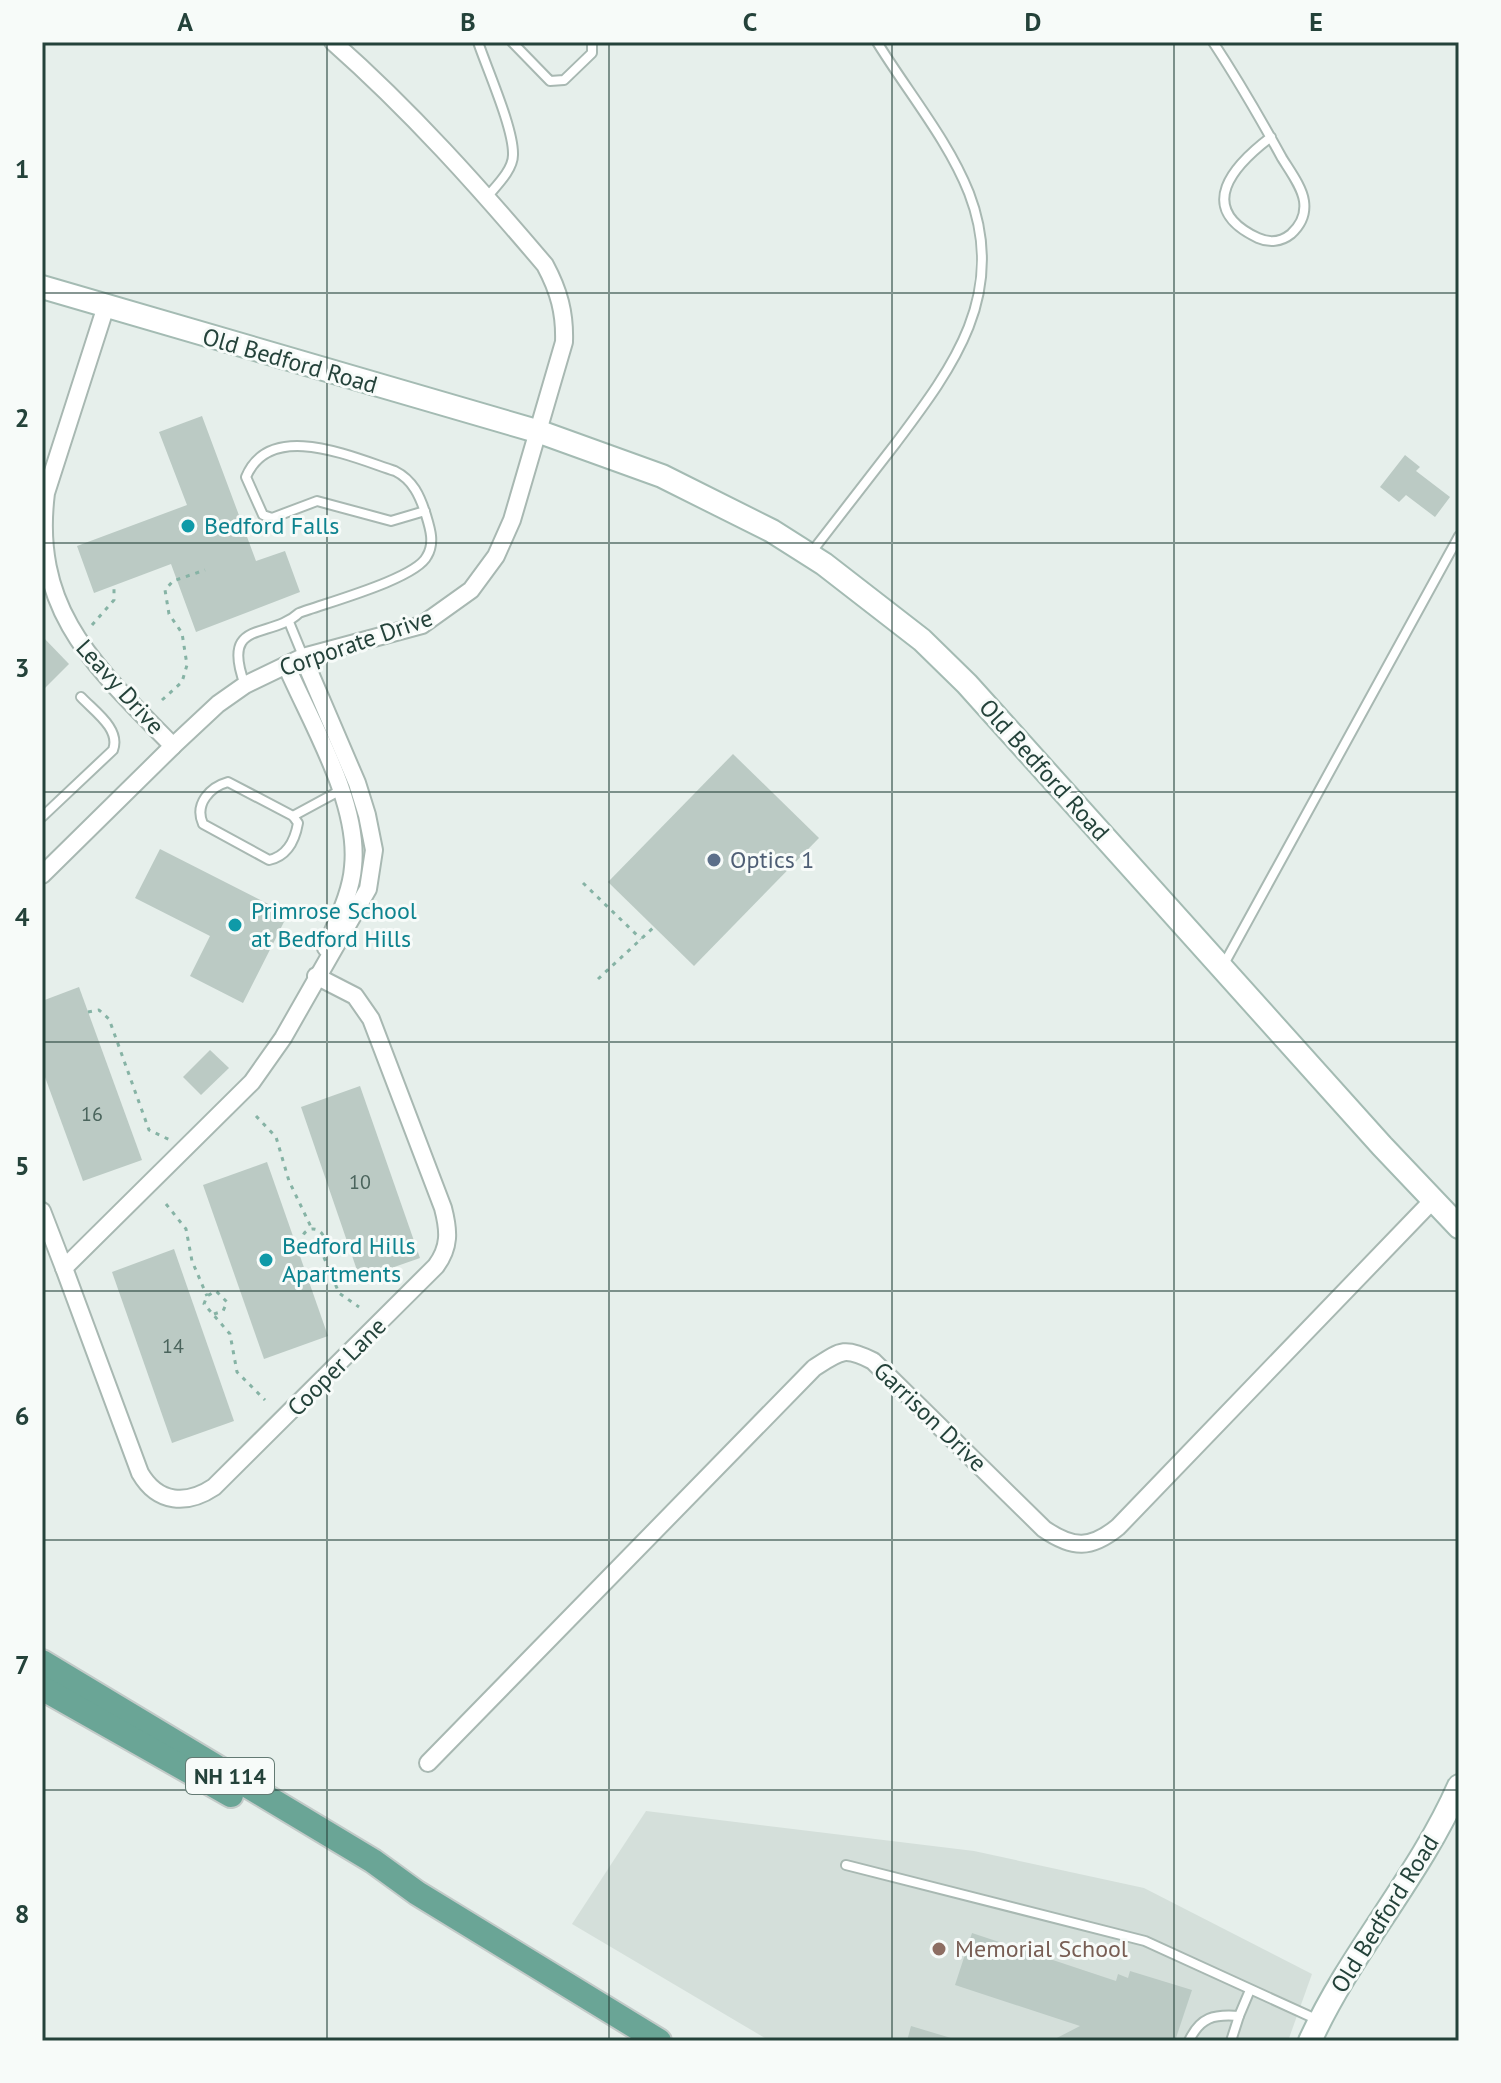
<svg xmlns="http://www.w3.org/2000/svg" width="1501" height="2083" font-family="'PT Sans',sans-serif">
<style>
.built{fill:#d4dfda}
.building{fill:#bbcac4}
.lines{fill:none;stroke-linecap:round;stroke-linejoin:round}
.lane-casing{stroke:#a8b8b2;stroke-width:12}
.street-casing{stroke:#a8b8b2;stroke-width:20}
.secondary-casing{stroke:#a4bbb3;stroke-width:26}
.primary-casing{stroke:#c2cac8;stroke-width:28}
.path{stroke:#86b3a5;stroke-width:3;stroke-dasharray:4 6;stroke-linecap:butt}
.lane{stroke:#fff;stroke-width:8}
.street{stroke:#fff;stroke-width:16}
.secondary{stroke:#fff;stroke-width:22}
.primary{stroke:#6aa596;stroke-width:24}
.grid{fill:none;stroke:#24423a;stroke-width:2;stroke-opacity:0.55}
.culture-dot{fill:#0f9aa8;stroke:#f7fbf9;stroke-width:3}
.service-dot{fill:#5c6f8a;stroke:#f7fbf9;stroke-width:3}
.education-dot{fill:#8d6e63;stroke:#f7fbf9;stroke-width:3}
.labels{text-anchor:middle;stroke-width:6;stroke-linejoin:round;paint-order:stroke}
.number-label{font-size:20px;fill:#4a645c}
.shield{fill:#f7fbf9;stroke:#637a73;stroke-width:2}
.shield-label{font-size:22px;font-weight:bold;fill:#24423a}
.street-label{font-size:24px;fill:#24423a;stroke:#f7fbf9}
.culture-label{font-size:24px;fill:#0d838f;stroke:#f7fbf9;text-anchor:start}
.service-label{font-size:24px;fill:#4e5e75;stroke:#f7fbf9;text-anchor:start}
.education-label{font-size:24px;fill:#785e54;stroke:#f7fbf9;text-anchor:start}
.neatline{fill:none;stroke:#24423a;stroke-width:3}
.grid-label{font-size:26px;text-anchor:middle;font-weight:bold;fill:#24423a}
</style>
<rect width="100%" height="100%" fill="#e6efeb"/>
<path class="built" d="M646 1811 974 1851 1144 1888 1312 1974 1288 2041H770L572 1924Z"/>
<g class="building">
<path d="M202 416 256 561 285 551 300 592 196 632 171 564 94 593 77 546 187 505 159 432Z"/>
<path d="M1405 455 1420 467 1416 471 1450 497 1435 517 1406 495 1399 502 1380 487Z"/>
<path d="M42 636 69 664 42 691Z"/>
<path d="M733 754 819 838 694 966 608 882Z"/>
<path d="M160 849 288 914 243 1003 190 976 210 936 135 898Z"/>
<path d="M79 987 142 1160 83 1181 42 1069V1001Z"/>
<path d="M210 1050 229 1068 201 1095 183 1077Z"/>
<path d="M360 1086 420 1258 360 1279 301 1107Z"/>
<path d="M267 1162 328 1336 264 1359 203 1185Z"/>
<path d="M174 1249 234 1421 172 1443 112 1272Z"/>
<path d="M972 1933 1116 1981 1118 1974 1128 1978 1130 1971 1192 1990 1175 2041H1051L1080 2026 955 1985Z"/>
<path d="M911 2026 951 2038 950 2041H907Z"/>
</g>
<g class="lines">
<defs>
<g id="lane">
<path d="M478 42C487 69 514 129 513 155 513 170 496 186 487 197"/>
<path d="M512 42 550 81 564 80 592 53V42"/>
<path d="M1213 42C1238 80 1260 118 1282 158 1290 171 1302 187 1304 201 1306 215 1301 225 1291 234 1281 242 1269 243 1258 238 1194 208 1234 165 1271 137"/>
<path d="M810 554C839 517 867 480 896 443 953 367 1008 294 969 193 948 140 907 91 877 42"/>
<path d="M289 622 303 656"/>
<path d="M245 685C220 618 270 640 299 613 325 603 416 579 427 556 435 543 430 528 426 515 420 496 413 480 395 471 354 458 270 419 246 477L263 515 272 518 317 501 391 521 425 511"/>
<path d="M228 782 293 816 298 823C295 840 288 856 269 860L203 824C194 804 210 787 228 782Z"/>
<path d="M293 816 341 790"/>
<path d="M42 817 113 750C121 729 94 711 81 697"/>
<path d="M1224 964 1459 536"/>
<path d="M846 1865 1145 1941 1318 2020"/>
<path d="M1239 2016 1250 1990"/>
<path d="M1189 2041C1200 2017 1214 2014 1239 2016L1231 2041"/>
</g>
<g id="street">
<path d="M106 306 46 493C31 612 97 668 173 746"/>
<path d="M286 665C311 723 360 803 353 867 351 894 336 922 326 948"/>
<path d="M42 875 173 746 218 704 245 685 303 657 422 625 471 590 496 556 512 520 564 342C565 313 559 291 545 265 478 186 411 111 333 42"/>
<path d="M42 1211 64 1268 252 1082 283 1038 368 889 374 850 367 815 357 783 303 657"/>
<path d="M64 1268 140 1473C158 1504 187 1505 214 1487L436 1266C450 1247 449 1231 443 1208L371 1019 355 996 316 976"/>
<path d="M428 1763 814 1368C840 1351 844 1346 873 1361L1044 1529C1073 1549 1091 1549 1118 1527L1433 1200"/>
</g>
<g id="secondary">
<path d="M42 287 540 432 662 476 772 531 824 564 922 640 967 684 1382 1146 1459 1227"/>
<path d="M1310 2041C1351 1951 1419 1877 1459 1786"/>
</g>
<g id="primary">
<path d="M42 1662 373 1861 417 1893 659 2041"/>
<path d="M42 1688 231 1795"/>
</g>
</defs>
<use href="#lane" class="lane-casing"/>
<use href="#street" class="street-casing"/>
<use href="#secondary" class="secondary-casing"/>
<use href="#primary" class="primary-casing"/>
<g class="path">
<path d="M92 625 114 600V585"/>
<path d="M162 700 182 682 187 665 182 633 169 614 165 590 173 581 205 570"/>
<path d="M583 883 641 939"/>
<path d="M598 979 654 927"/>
<path d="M88 1012 99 1010 109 1019 149 1130 172 1141"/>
<path d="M256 1116 276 1137 289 1181 312 1229"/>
<path d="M166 1204 186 1229 192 1261 207 1296"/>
<circle cx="313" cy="1240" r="11"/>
<path d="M320 1248 339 1293 359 1307"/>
<path d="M214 1314 223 1311 227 1302 216 1291 207 1296 204 1304 230 1334 237 1372 265 1400"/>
</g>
<use href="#lane" class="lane"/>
<use href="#street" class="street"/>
<use href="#secondary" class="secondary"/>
<use href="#primary" class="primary"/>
</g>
<path class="grid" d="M327 42V2041M609 42V2041M892 42V2041M1174 42V2041M42 293H1459M42 543H1459M42 792H1459M42 1042H1459M42 1291H1459M42 1540H1459M42 1790H1459"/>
<g class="culture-dot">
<circle cx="188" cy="526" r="8"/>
<circle cx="235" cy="925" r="8"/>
<circle cx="266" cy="1260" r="8"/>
</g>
<circle class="service-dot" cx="714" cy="860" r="8"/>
<circle class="education-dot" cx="939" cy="1949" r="8"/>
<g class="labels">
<g class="number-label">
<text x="92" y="1121">16</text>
<text x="360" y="1189">10</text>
<text x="173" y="1353">14</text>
</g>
<rect class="shield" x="186" y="1758" width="88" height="36" rx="6"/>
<g class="shield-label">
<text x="230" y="1784">NH 114</text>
</g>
<g class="street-label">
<text transform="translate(290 361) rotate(16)" y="8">Old Bedford Road</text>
<text transform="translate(356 643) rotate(-19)" y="8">Corporate Drive</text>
<text transform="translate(120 687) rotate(48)" y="8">Leavy Drive</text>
<text transform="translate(1044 770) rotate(48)" y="8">Old Bedford Road</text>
<text transform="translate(337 1367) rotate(-45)" y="8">Cooper Lane</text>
<text transform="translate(930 1417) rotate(44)" y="8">Garrison Drive</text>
<text transform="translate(1385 1914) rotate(-58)" y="8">Old Bedford Road</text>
</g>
<g class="culture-label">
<text x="204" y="534">Bedford Falls</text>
<text x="251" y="919">Primrose School<tspan x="251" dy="28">at Bedford Hills</tspan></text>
<text x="282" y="1254">Bedford Hills<tspan x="282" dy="28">Apartments</tspan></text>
</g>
<g class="service-label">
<text x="730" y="868">Optics 1</text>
</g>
<g class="education-label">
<text x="955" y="1957">Memorial School</text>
</g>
</g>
<rect width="1501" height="2083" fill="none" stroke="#f7fbf9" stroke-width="88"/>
<rect x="44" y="44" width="1413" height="1995" class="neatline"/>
<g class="grid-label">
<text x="185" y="31">A</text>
<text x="468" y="31">B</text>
<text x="750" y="31">C</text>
<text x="1033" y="31">D</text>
<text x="1316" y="31">E</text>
<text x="22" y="178">1</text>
<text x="22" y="427">2</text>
<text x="22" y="677">3</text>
<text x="22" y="926">4</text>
<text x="22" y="1175">5</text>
<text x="22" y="1425">6</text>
<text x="22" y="1674">7</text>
<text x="22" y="1923">8</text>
</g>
</svg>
